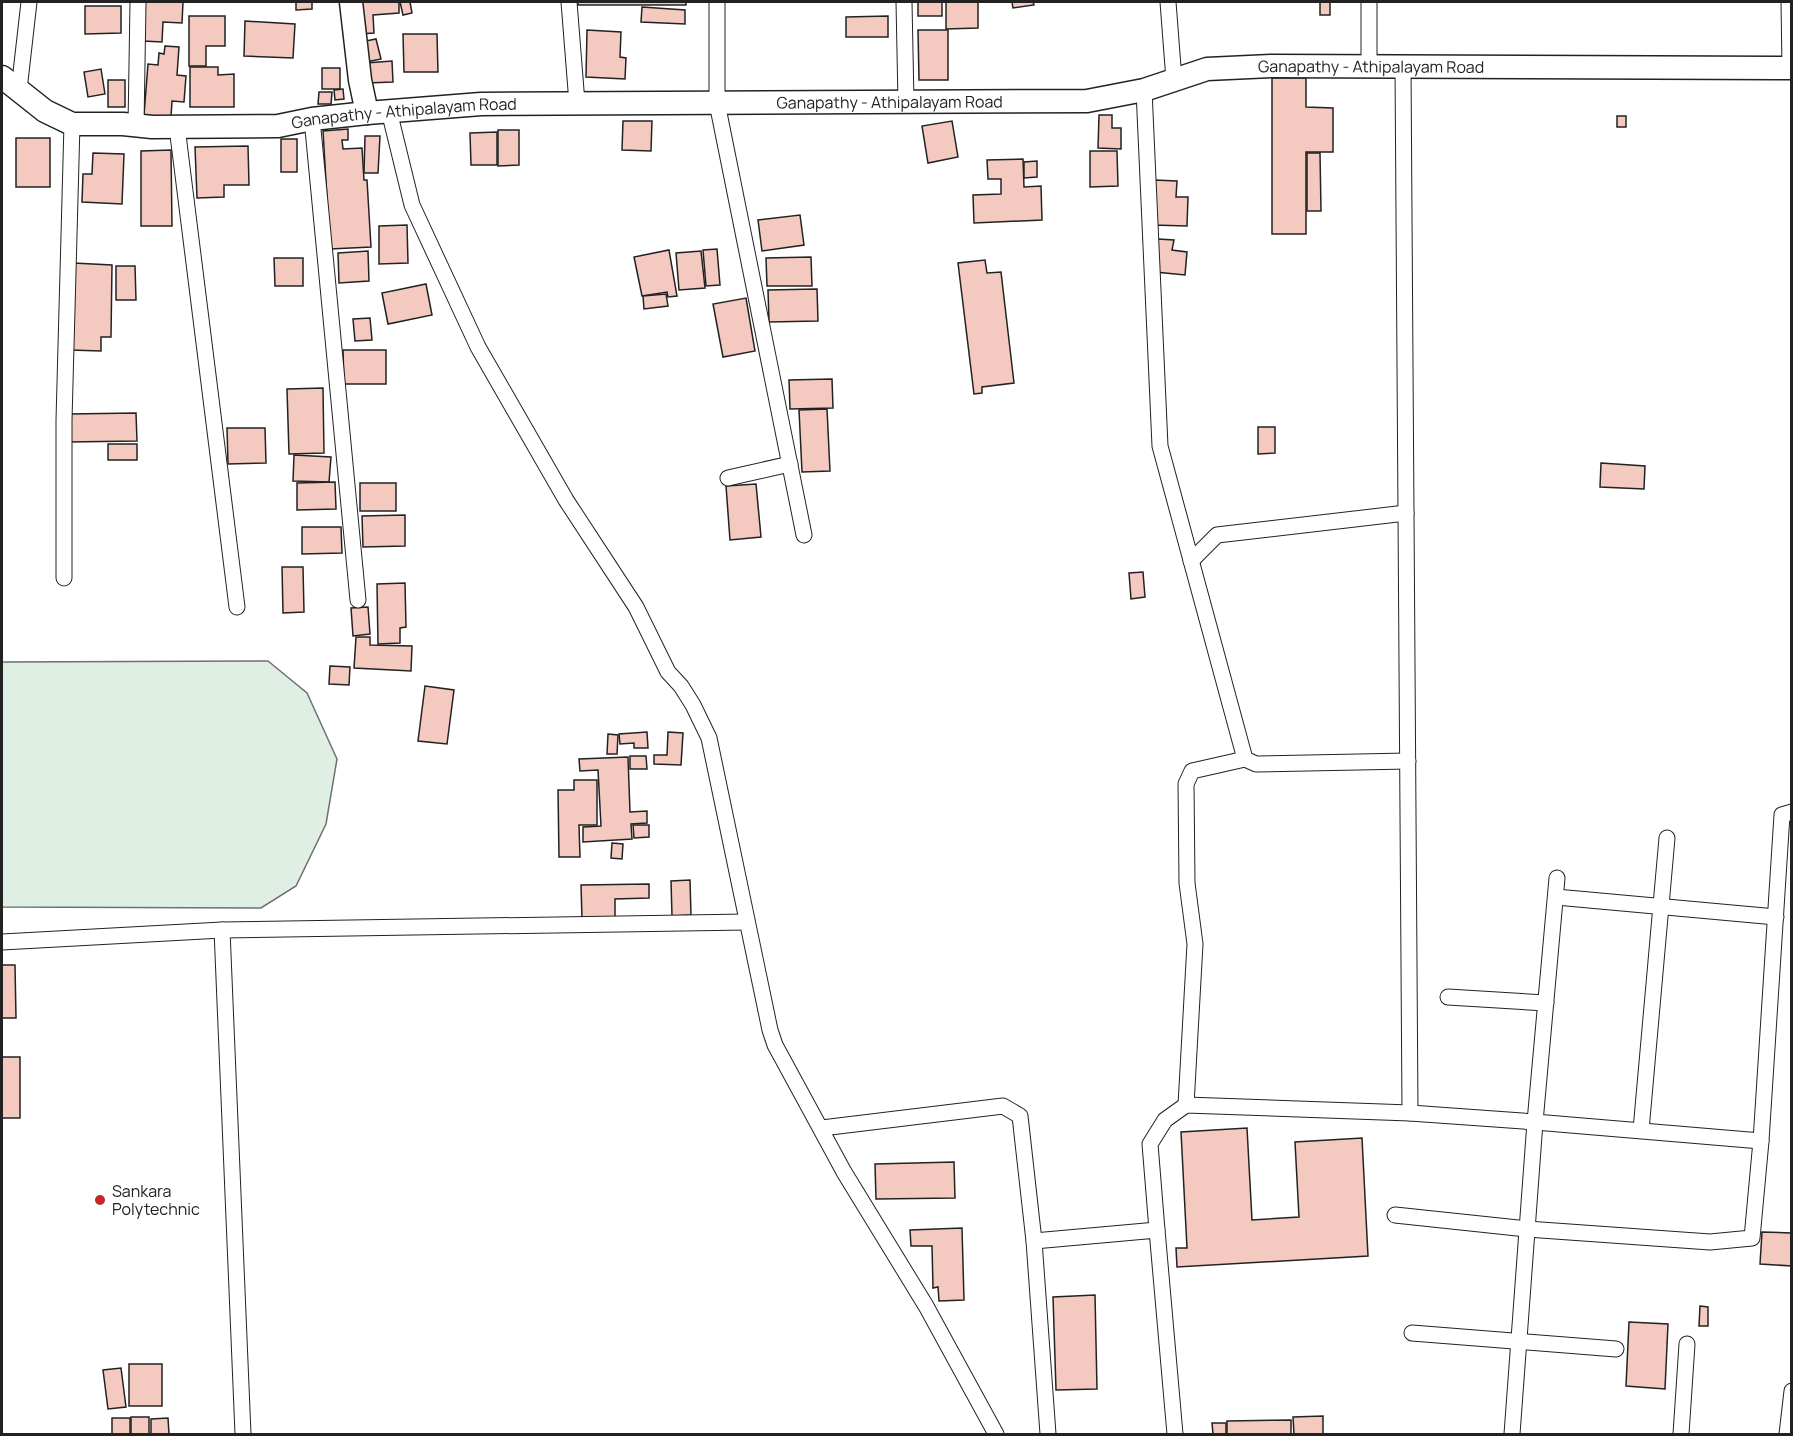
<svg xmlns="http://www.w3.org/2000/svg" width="1793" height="1436" font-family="Manrope,sans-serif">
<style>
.green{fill:#e0efe3;stroke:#6f6f6f;stroke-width:1.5}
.building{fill:#f3c9c0;stroke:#222;stroke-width:1.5}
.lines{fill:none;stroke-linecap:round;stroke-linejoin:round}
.street-casing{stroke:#222;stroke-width:17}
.secondary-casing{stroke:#222;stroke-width:25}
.street{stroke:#fff;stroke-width:15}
.secondary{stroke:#fff;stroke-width:22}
.poi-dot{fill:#c62828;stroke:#fff;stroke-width:2}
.labels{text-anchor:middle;stroke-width:4.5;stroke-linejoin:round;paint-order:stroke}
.street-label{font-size:16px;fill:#222;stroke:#fff}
.poi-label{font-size:16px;fill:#222;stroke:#fff;text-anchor:start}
</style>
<rect width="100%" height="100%" fill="#fff"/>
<path class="green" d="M268 661 307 693 337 759 326 824 296 886 261 908 2 907V662Z"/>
<g class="building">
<path d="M145 2H183L182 23 163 22 162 42 143 41Z"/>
<path d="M296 2H312V9L296 10Z"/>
<path d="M356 2H399V13L373 15 374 33 358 34Z"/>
<path d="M400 2H410L412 13 403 15Z"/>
<rect x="578" y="2" width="108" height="3"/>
<rect x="918" y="2" width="24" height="14"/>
<path d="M946 2H978V28L946 29Z"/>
<path d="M1012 2H1033L1034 5 1013 8Z"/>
<rect x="1320" y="2" width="10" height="13"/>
<path d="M85 6H121V33L85 34Z"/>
<path d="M642 7 685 10V24L641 22Z"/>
<path d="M189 16H225V46H206V66H189Z"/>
<path d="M888 16V37H846V17Z"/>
<path d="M245 21 295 24 293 58 244 56Z"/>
<path d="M587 30 621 32 620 57 626 58 625 79 586 77Z"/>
<path d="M918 30H948V80H919Z"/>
<path d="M403 34H437L438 72H404Z"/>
<path d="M376 39 381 59 366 62 361 42Z"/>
<path d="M165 46 179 47 177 75 186 76 184 102 172 101 171 117 144 115 148 64 158 65 159 53 164 54Z"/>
<path d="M392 61 393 82 367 83 366 63Z"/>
<path d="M190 67H218V75L234 74V107H190Z"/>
<rect x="322" y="68" width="18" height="21"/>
<path d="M101 69 105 94 88 97 84 72Z"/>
<path d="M1272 78H1306V107L1333 108V152H1306V234H1272Z"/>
<rect x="108" y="80" width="17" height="27"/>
<path d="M343 89 344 99 335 100 334 90Z"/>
<path d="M319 92H332L331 104H318Z"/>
<path d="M1099 115H1112V128H1121V149L1098 148Z"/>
<rect x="1617" y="116" width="9" height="11"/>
<path d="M623 121H652L651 151 622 150Z"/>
<path d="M952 121 958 157 928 163 922 126Z"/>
<path d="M348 129V140H342L343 149 362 148 364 180H367L371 247 330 249 323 131Z"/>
<path d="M498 130H519V165L498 166Z"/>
<path d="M497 132V165H471L470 133Z"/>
<path d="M365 136H380L378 173H364Z"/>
<rect x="16" y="138" width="34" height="49"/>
<rect x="281" y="139" width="16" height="33"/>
<path d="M248 146 249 185H224V197L197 198 195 147Z"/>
<path d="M171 150 172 226H141V151Z"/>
<path d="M1090 151H1117L1118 186 1090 187Z"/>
<path d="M93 153 124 154 122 204 82 202 83 174H92Z"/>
<path d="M1307 153H1320L1321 211H1307Z"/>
<path d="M1023 159 1024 187 1041 186 1042 220 974 223 973 195 1001 194V179H988L987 160Z"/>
<path d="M1037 161V177L1024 178V162Z"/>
<path d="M1154 180 1177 181 1176 197H1188L1187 226 1152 225Z"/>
<path d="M800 215 804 245 762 251 758 220Z"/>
<path d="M407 225 408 263 379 264V226Z"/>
<path d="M1158 239 1174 240 1172 250 1187 252 1185 275 1155 272Z"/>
<path d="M717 249 720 285 706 286 703 250Z"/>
<path d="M669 250 677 296 668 297 667 292 642 296 634 257Z"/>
<path d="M368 251 369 281 339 283 338 253Z"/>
<path d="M701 251 705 288 679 290 676 253Z"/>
<path d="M811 257 812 286H767L766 258Z"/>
<path d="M274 258H303V286H275Z"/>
<path d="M985 260 987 273 1001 272 1014 383 982 387V393L974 394 958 263Z"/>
<path d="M73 263 112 265 111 337H101V351L70 350Z"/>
<path d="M116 266H135L136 300H116Z"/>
<path d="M426 284 432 315 388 324 382 293Z"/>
<path d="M817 289 818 321 769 322 768 290Z"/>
<path d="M666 294 668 306 644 309 643 296Z"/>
<path d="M746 298 755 351 723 357 713 304Z"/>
<path d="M370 318 372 340 355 341 353 319Z"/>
<path d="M343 350H386V384H344Z"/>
<path d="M832 379 833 408 790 409 789 380Z"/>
<path d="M323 388 324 453 289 454 287 389Z"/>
<path d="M827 409 830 471 802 472 799 410Z"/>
<path d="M136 413 137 441 68 442V414Z"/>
<path d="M1258 427H1275V453L1258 454Z"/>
<path d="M227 428H265L266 463 228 464Z"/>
<rect x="108" y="444" width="29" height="16"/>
<path d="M294 455 331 457 329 482 293 481Z"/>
<path d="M1601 463 1645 466 1644 489 1600 487Z"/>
<path d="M335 482 336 509 297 510V483Z"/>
<rect x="360" y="483" width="36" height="28"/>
<path d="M756 484 761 537 730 540 726 486Z"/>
<path d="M405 515V546L363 547 362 516Z"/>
<path d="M302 527H341L342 553 302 554Z"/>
<path d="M282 567H303L304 612 283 613Z"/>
<path d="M1143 572 1145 597 1131 599 1129 573Z"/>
<path d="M405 583 406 627 400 628V643L378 644 377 584Z"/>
<path d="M368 607 370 634 353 636 351 608Z"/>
<path d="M356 637H370V645L412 646 411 671 354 668Z"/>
<path d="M330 666 350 667 349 685 329 684Z"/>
<path d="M425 686 454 690 447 744 418 741Z"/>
<path d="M647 732 648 748H634V743L620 744 619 734Z"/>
<path d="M668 732 683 733 681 765 654 764V755H667Z"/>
<path d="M608 734 618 735 617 754H607Z"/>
<path d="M630 756H646L647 769H630Z"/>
<path d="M628 757 630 812 647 811V823L631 824 632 839 583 842V827L601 826 598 770 580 771 579 759Z"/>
<path d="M574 780H597V825H579L580 857H559L558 790H574Z"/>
<path d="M633 825H649V837L634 838Z"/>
<path d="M612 843 623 844 622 859 611 858Z"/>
<path d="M690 880 691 915 672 916 671 881Z"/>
<path d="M649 884V898L615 899V918L582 919 581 885Z"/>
<path d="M2 965H15L16 1018H2Z"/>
<rect x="2" y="1057" width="18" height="61"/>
<path d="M1247 1128 1252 1220 1299 1217 1295 1142 1362 1138 1368 1256 1177 1267 1176 1248H1187L1181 1132Z"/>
<path d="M954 1162 955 1198 876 1199 875 1164Z"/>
<path d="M962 1228 964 1300 939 1301 938 1287 933 1288 932 1246H911L910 1230Z"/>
<path d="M1762 1232 1791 1233 1792 1266 1760 1264Z"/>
<path d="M1095 1295 1097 1389 1056 1390 1053 1297Z"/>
<path d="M1700 1306 1708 1307V1326H1699Z"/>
<path d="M1629 1322 1668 1324 1665 1389 1626 1386Z"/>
<rect x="129" y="1364" width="33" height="42"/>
<path d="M121 1368 126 1407 108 1409 103 1370Z"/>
<path d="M1323 1416V1434H1294L1293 1417Z"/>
<rect x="131" y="1417" width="18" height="17"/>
<rect x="112" y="1418" width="18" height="16"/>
<path d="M168 1418 169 1434H151V1419Z"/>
<path d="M1291 1420V1434H1227V1421Z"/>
<path d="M1212 1423H1226V1434H1213Z"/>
</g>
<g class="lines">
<defs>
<g id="street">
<path d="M569 2 577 103"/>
<path d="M717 2V103L804 535"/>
<path d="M904 2 906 102"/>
<path d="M1168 2 1174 80"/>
<path d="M1369 2V66"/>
<path d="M1789 2 1790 68"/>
<path d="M1403 65 1410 1113"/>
<path d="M19 90 29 2"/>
<path d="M1144 90 1160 446 1245 759"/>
<path d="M389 111 412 205 478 347 566 500 636 607 668 672 681 686 693 705 709 738 770 1030 775 1045 844 1172 926 1306 996 1434"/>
<path d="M312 119 358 600"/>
<path d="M136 126 138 2"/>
<path d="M177 127 237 607"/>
<path d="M728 478 790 464"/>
<path d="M1191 561 1217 535 1406 513"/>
<path d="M64 578V420L72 124"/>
<path d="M1557 878 1535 1122 1761 1141 1782 815 1792 812"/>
<path d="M1556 897 1776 917"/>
<path d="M222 930 747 922"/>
<path d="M2 942 222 930 243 1434"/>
<path d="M1448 997 1546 1003"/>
<path d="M1186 1105 1195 944 1187 883 1186 784 1192 771 1245 759 1256 764 1408 761"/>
<path d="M822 1128 1003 1106 1020 1116 1034 1241 1048 1434"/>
<path d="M1641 1130 1667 838"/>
<path d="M1395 1215 1527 1229 1710 1242 1752 1238 1761 1141"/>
<path d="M1157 1230 1150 1144 1165 1120 1186 1105 1410 1113 1535 1122 1512 1434"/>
<path d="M1034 1241 1157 1230 1175 1434"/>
<path d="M1412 1333 1616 1349"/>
<path d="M1681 1434 1687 1344"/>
<path d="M1787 1434 1792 1391"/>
</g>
<g id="secondary">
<path d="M351 2 360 80 367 113"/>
<path id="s1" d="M2 77 45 111 72 124H123L152 127 278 126 312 119 367 113 481 104 1087 101 1144 90 1207 69 1271 66 1792 68"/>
</g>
</defs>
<use href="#street" class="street-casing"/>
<use href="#secondary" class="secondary-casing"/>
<use href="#street" class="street"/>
<use href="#secondary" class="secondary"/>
</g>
<circle class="poi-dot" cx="100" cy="1200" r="6"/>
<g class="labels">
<g class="street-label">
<text dy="6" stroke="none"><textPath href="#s1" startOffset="1390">Ganapathy - Athipalayam Road</textPath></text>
<text dy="6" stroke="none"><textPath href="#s1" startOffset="904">Ganapathy - Athipalayam Road</textPath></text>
<text dy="6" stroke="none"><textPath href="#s1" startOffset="418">Ganapathy - Athipalayam Road</textPath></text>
</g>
<g class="poi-label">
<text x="112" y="1197">Sankara<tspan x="112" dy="18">Polytechnic</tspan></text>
</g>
</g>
<rect width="1793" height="1436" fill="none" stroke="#222222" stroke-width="6"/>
</svg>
